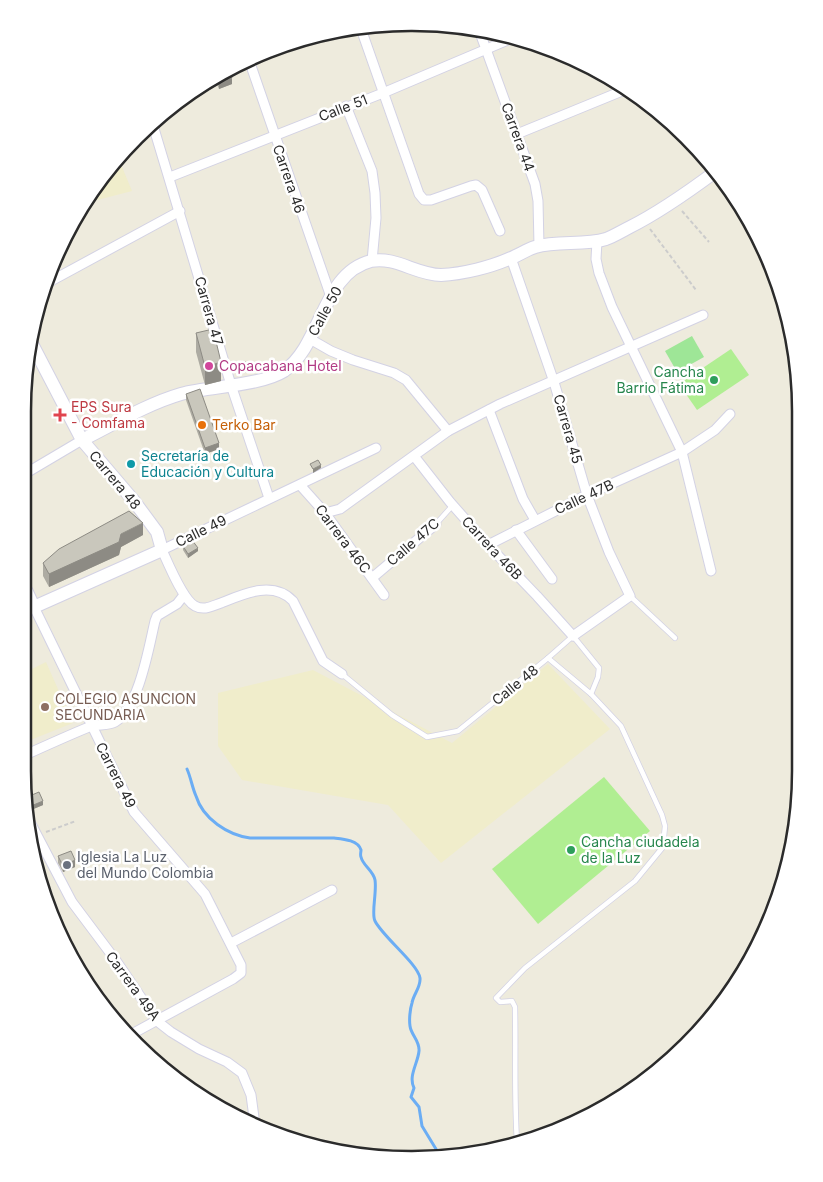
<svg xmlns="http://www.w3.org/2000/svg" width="823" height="1182" font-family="Inter,sans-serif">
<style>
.education{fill:#f0edcb}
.green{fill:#9ee697}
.pitch{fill:#b0ee92}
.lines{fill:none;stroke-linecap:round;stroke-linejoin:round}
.stream{stroke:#6badf4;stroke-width:3}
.lane-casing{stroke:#d3d2e4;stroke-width:6}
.street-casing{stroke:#d3d2e4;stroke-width:11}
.secondary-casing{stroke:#d3d2e4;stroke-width:14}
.path{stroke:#ccc;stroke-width:2;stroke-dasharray:4 2.5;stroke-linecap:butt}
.lane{stroke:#fff;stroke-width:4.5}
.street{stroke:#fff;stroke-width:9}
.secondary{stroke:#fff;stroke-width:12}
.wall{fill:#adaba2}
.shaded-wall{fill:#8d8b84}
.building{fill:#c9c7bc;stroke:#8d8b84}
.hotel-dot{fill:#d1479c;stroke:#fff;stroke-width:2}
.leisure-dot{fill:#2e9e5b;stroke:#fff;stroke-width:2}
.health-dot{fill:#e0444e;stroke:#fff;stroke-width:2}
.food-dot{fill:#e8710a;stroke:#fff;stroke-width:2}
.culture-dot{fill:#0f9aa8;stroke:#fff;stroke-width:2}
.education-dot{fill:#8d6e63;stroke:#fff;stroke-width:2}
.worship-dot{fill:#6b7280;stroke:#fff;stroke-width:2}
.labels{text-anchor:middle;stroke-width:5;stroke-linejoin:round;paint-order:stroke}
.street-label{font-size:14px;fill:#2b2b2b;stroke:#fff}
.hotel-label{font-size:14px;fill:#b23c85;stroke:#fff;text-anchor:start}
.leisure-label{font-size:14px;fill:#27864d;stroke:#fff;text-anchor:end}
.health-label{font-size:14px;fill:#be3a42;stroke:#fff;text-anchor:start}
.food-label{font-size:14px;fill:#c56008;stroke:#fff;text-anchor:start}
.culture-label{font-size:14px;fill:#0d838f;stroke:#fff;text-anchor:start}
.education-label{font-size:14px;fill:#785e54;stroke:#fff;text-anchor:start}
.worship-label{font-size:14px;fill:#5b616d;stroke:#fff;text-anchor:start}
.rim{fill:none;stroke:#2b2b2b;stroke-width:2.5}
</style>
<rect width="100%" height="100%" fill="#eeebdd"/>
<g class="education">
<path d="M120 162 132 191 86 203Z"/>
<path d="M46 662 73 723 23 743 24 673Z"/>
<path d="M548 664 610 729 441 863 388 805 242 780 218 746V693L313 670 452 743Z"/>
</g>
<path class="green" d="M692 336 704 357 677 372 665 351Z"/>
<g class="pitch">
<path d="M731 349 749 375 697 410 679 384Z"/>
<path d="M604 777 650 831 538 924 492 869Z"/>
</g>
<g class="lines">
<path class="stream" d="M187 769C191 778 192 787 196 796 203 819 228 835 250 838H334C343 839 358 840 361 850 361 852 360 855 361 857 363 866 373 870 375 880 377 892 371 914 375 921 383 937 418 964 420 978 421 987 413 995 412 1003 410 1009 409 1020 410 1026 411 1035 420 1041 419 1051 418 1063 408 1076 414 1088L411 1097 419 1107 422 1126 439 1154"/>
<defs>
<g id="lane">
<path d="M436 524 453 505"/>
<path d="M630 596 675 638"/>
<path d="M548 658 573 636 599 668 598 677 591 694"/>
<path d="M342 674 392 715 427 737 458 731 548 658 591 694 621 726 662 815 665 826 663 847 635 881 525 968 496 998 500 1002 512 1001 515 1007C516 1052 514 1097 517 1142"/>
</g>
<g id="street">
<path d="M360 26 419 194 424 200H431L471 186 476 185 482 190 500 231"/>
<path d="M479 30 535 184 538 201 539 246"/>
<path d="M249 60 331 297"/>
<path d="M346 106 372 171 375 193 376 218 372 261"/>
<path d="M152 122 231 385 269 498"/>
<path d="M517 134 627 89"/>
<path d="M170 177 383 93 515 37"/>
<path d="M597 241 596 259 599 273 612 307 682 452 711 571"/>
<path d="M51 281 180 211"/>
<path d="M310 339 331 351 353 360 394 373 406 380 448 431"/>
<path d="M489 410 523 499 535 520"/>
<path d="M414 456 450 502 488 545 537 596 573 636 630 596 609 552 587 495 554 382 511 258"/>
<path d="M28 472 82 440"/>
<path d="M300 485 325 513 384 595"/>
<path d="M325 513 340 509 448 431 500 404 703 315"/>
<path d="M516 530 552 579"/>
<path d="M488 545 587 495 682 452 715 430 730 414"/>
<path d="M372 578 436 524"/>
<path d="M25 611 34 607 134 812 205 894 241 965V973L233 979 130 1035"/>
<path d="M342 674 323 661 293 601C273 580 243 594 221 603 212 606 204 611 195 606 183 600 168 563 162 550L376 448"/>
<path d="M23 756C45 746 67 736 89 727 97 724 108 726 115 722 139 708 149 646 155 621L157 616 177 604 184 595"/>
<path d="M29 820 72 902 117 962 157 1021 171 1032 199 1049 227 1062 242 1073 251 1095 255 1125"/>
<path d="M231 943 332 890"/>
</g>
<g id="secondary">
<path d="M82 440C114 424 147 404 181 394 210 386 260 386 284 371 322 345 322 273 371 261 395 256 417 275 441 275 463 274 491 267 511 258 519 255 526 250 535 247 558 240 583 246 606 239 614 236 622 231 630 227 660 212 688 192 715 172"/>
<path d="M26 590 34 607 162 550 157 532 134 501 82 440 30 340"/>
</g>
</defs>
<use href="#lane" class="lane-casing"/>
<use href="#street" class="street-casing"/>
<use href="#secondary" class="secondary-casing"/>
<g class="path">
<path d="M682 211 709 242"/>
<path d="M650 229 696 290"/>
<path d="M46 832 76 821"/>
</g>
<use href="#lane" class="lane"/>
<use href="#street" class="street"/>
<use href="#secondary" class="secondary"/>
</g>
<g class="wall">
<path d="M217 75 232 84 219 89 214 77Z"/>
<path d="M196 333 221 381 205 385 196 352Z"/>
<path d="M237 363 247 368V372L238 373Z"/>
<path d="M186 394 219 449 205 454 186 400Z"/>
<path d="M143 535 121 547 119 555 49 587 43 576V563Z"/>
<path d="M183 546 198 551 188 558 183 550Z"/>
<path d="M27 797 43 805 31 810 27 800Z"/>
<path d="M58 856 75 867 63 872 58 863Z"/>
</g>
<g class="shaded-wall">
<path d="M232 78V84L219 89V83Z"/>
<path d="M221 362V381L205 385V367Z"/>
<path d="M219 443V449L205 454V448Z"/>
<path d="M321 465V468L313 473V469Z"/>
<path d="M143 523V535L121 547 119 555 49 587V574L121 534Z"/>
<path d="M198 548V551L188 558V554Z"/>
<path d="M25 598H28V607L25 608Z"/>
<path d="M89 698V701L85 703V700Z"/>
<path d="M43 801V805L31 810V806Z"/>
<path d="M75 860V867L63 872V866Z"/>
</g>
<g class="building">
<path d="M228 69 232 78 219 83 216 75Z"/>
<path d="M213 329 221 362 205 367 196 333Z"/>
<path d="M246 362 247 368 238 370 237 363Z"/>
<path d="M200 389 219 443 205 448 186 394Z"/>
<path d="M318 460 321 465 313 469 310 464Z"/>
<path d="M129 511 143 523 121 534 119 542 49 574 43 563 59 549Z"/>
<path d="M192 540 198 548 188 554 183 546Z"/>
<path d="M87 694 89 698 85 700 83 695Z"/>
<path d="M39 792 43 801 31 806 27 797Z"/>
<path d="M71 851 75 860 63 866 58 856Z"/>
</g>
<circle class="hotel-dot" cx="209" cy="366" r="5"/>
<g class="leisure-dot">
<circle cx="714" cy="380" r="5"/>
<circle cx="571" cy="850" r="5"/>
</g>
<path class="health-dot" d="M57.5 407.5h5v5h5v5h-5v5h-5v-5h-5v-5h5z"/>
<circle class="food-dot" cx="202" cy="425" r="5"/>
<circle class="culture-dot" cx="131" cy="464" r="5"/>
<circle class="education-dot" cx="45" cy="707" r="5"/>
<circle class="worship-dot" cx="67" cy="865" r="5"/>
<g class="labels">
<g class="street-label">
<text transform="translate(343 108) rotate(-21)" y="5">Calle 51</text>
<text transform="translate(518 137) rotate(70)" y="5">Carrera 44</text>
<text transform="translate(289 179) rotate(71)" y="5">Carrera 46</text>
<text transform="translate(209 311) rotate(74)" y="5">Carrera 47</text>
<text transform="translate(325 311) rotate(-61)" y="5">Calle 50</text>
<text transform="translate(568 429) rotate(74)" y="5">Carrera 45</text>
<text transform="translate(115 480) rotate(50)" y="5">Carrera 48</text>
<text transform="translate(584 497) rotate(-25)" y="5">Calle 47B</text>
<text transform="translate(201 531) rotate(-26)" y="5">Calle 49</text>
<text transform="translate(343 539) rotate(53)" y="5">Carrera 46C</text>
<text transform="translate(413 542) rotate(-41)" y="5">Calle 47C</text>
<text transform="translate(492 548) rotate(47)" y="5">Carrera 46B</text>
<text transform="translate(515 685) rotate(-39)" y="5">Calle 48</text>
<text transform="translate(116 775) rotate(63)" y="5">Carrera 49</text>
<text transform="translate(133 986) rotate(54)" y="5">Carrera 49A</text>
</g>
<g class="hotel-label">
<text x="219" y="371">Copacabana Hotel</text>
</g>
<g class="leisure-label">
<text x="704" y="377">Cancha<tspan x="704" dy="16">Barrio Fátima</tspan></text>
<text x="581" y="847" text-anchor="start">Cancha ciudadela<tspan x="581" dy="16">de la Luz</tspan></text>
</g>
<g class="health-label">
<text x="71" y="412">EPS Sura<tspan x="71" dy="16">- Comfama</tspan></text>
</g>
<g class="food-label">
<text x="212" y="430">Terko Bar</text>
</g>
<g class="culture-label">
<text x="141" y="461">Secretaría de<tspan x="141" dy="16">Educación y Cultura</tspan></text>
</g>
<g class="education-label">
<text x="55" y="704">COLEGIO ASUNCION<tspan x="55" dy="16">SECUNDARIA</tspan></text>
</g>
<g class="worship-label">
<text x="77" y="862">Iglesia La Luz<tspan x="77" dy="16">del Mundo Colombia</tspan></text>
</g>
</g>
<path d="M0 0H823V1182H0ZM411 31H412A380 380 0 0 1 792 411V771A380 380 0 0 1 412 1151H411A380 380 0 0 1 31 771V411A380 380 0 0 1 411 31Z" fill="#fff" fill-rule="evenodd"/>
<path class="rim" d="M411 31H412A380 380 0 0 1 792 411V771A380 380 0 0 1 412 1151H411A380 380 0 0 1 31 771V411A380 380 0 0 1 411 31Z"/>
</svg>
